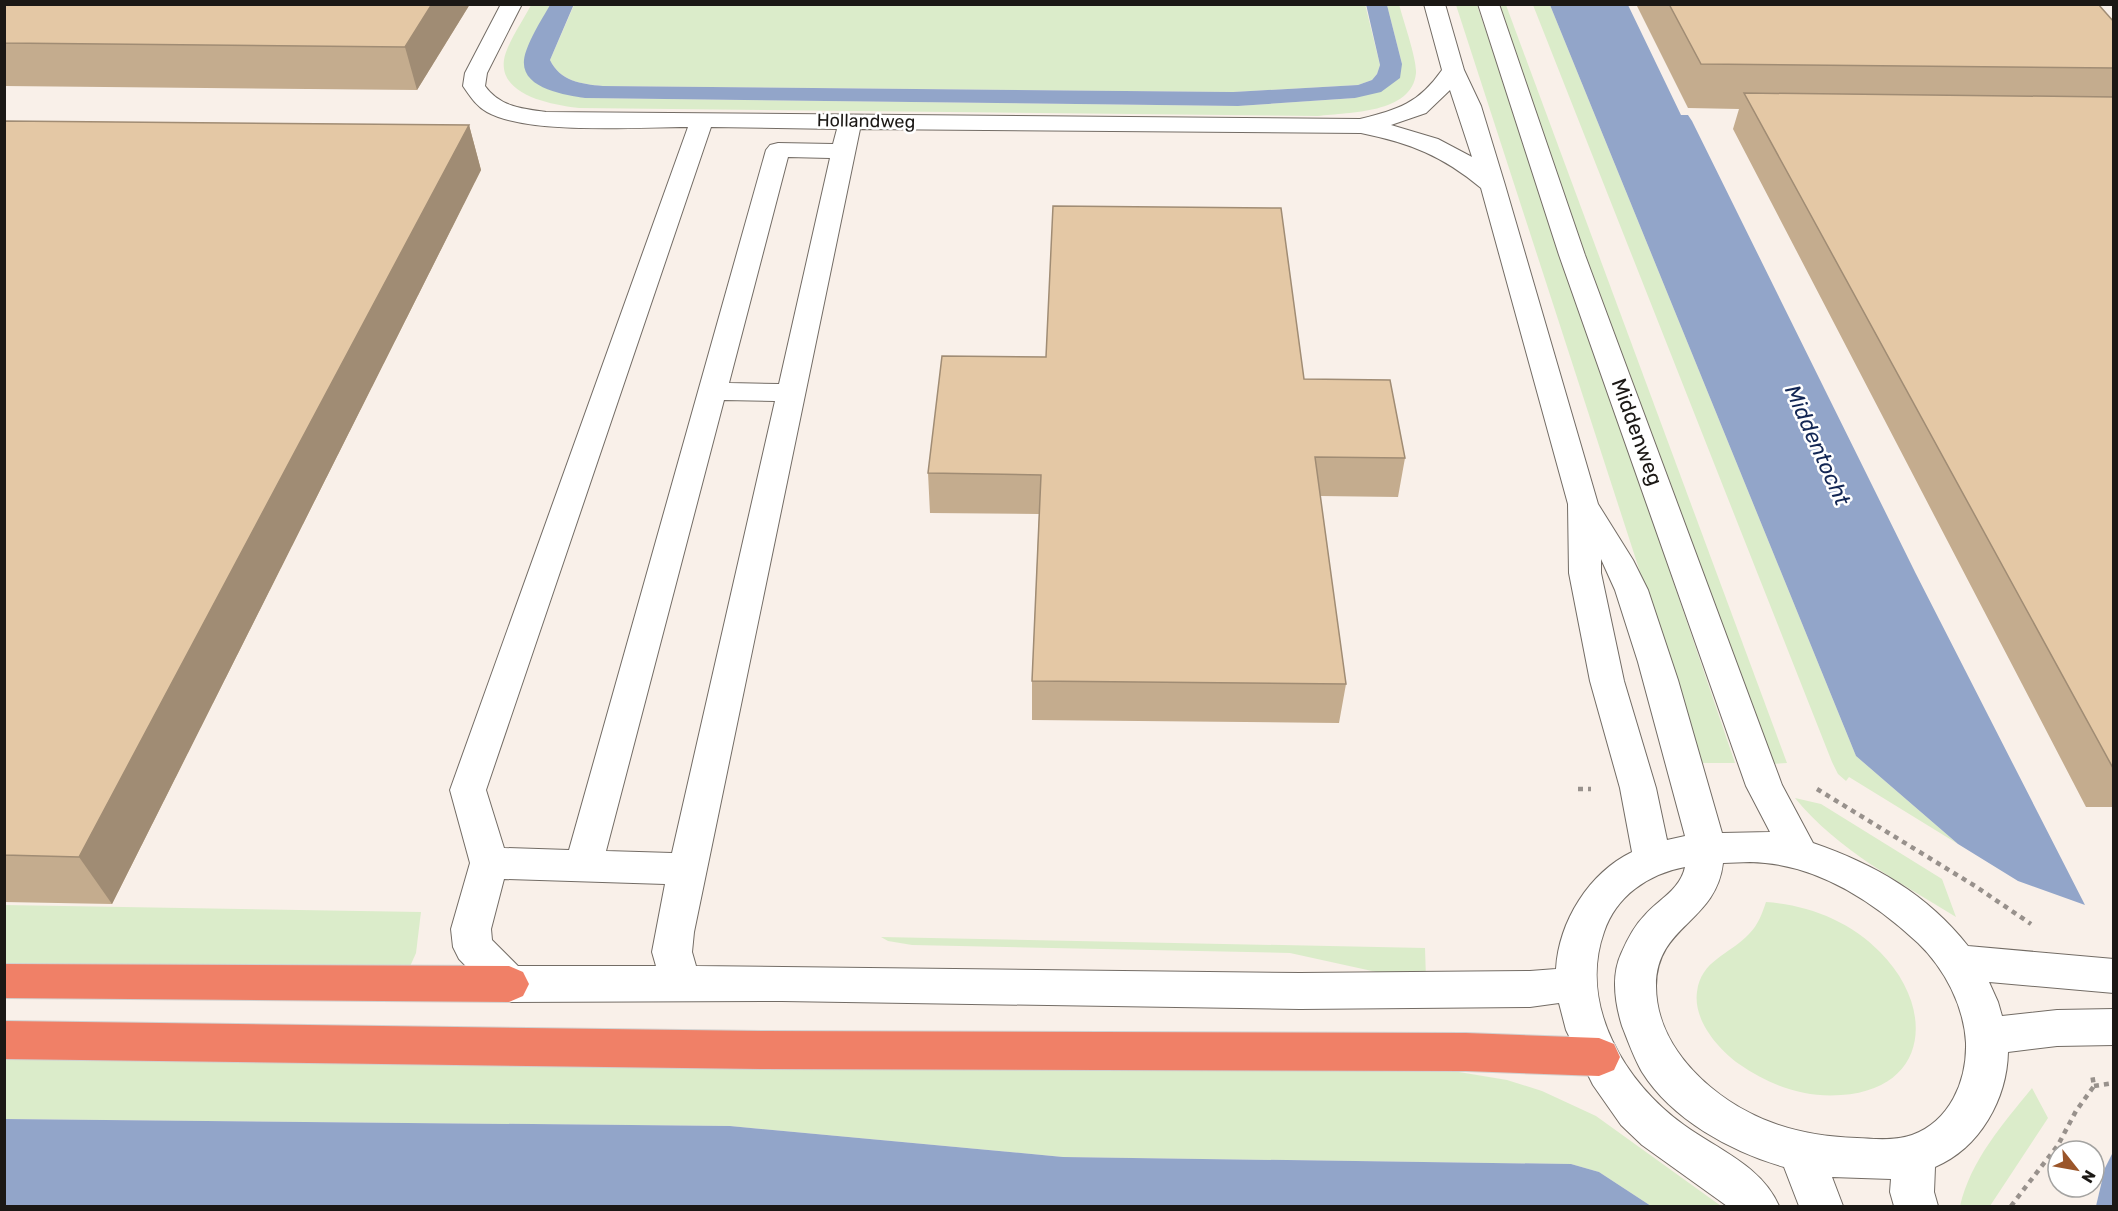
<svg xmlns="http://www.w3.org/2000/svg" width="2118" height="1211" font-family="Rubik,sans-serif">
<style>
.green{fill:#dbecca}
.water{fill:#92a5c9}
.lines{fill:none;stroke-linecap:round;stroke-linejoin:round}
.minor-casing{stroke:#736c65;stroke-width:2}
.highway-casing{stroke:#d1d1d0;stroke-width:2}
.path{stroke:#98918c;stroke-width:4.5;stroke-dasharray:5 5;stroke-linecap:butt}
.minor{fill:#fff;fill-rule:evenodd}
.highway{fill:#f08067;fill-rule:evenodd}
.wall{fill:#c4ac8e}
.shaded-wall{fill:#a08c74}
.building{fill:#e4c8a5;stroke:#a08c74;stroke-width:1.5}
.labels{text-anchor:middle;stroke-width:5;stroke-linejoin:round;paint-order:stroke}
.far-street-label{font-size:18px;fill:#1b1815;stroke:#fff}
.street-label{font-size:21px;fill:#1b1815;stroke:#fff}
.water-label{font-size:22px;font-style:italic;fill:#122654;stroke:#fff}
</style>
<rect width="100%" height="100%" fill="#f9f0e9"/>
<g class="green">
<path d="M1365 4 1380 65 1377 74 1372 80 1358 85 1233 92 603 86C581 84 560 81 550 60L574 5Z"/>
<path d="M1399 4C1403 20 1417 59 1416 73 1412 114 1349 112 1318 116L579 108C553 105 499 96 504 60 506 45 524 19 531 5H550L527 51 551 90 585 98 1238 106 1355 98 1402 64 1387 5Z"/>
<path d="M1456 5H1477L1735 763H1702Z"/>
<path d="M1495 5H1506L1787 763 1771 764 1749 714Z"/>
<path d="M1533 5H1550L1856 756 1958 844 1849 777 1846 781 1838 774 1832 762Z"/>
<path d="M1795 798 1821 804 1942 879 1956 917C1900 882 1837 850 1795 798Z"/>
<path d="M1766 902C1808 905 1850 921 1880 952 1935 1007 1930 1089 1841 1095 1804 1098 1769 1085 1739 1064 1718 1049 1693 1020 1697 992 1701 960 1729 955 1749 934 1758 925 1762 914 1766 902Z"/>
<path d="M5 905 421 912 416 953 408 971 5 966Z"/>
<path d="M881 937 1425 948 1426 979 1413 980 1290 953 912 945 888 941Z"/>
<path d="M5 1057 1459 1072 1507 1080 1542 1091 1596 1116 1721 1206H1651L1599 1172 1571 1164 1063 1157 730 1126 5 1119Z"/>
<path d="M2032 1088 2048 1118 1990 1206H1960C1971 1160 2002 1125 2032 1088Z"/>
</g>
<g class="water">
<path d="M574 4 550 60C560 81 581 84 603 86L1233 92 1358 85 1372 80 1377 74 1380 65 1366 4 1387 5 1402 64 1400 78 1381 92 1355 98 1238 106 585 98C566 95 521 89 524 60 526 44 542 19 550 5Z"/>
<path d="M1550 5H1628L1681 115H1688L1692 121 1916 574 2085 905 2018 881 1958 844 1856 756Z"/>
<path d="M5 1119 730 1126 1063 1157 1571 1164 1599 1172 1651 1206H5Z"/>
<path d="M2113 1152V1206H2096L2105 1168Z"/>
</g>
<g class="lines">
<defs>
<path id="minor" d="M501 4H522L487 73 485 86C500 107 523 109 546 112L1360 119C1399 109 1418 104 1442 70L1424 4H1445L1464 70 1481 106 1505 185 1598 504 1633 560 1648 590 1678 680 1722 833 1770 832 1746 786 1559 255 1478 4H1499L1585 255 1782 785 1813 843C1874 864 1927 894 1968 946L2114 959V993L1989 982 1998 1002 2002 1016 2057 1010 2114 1009V1045L2057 1046 2008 1052C2007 1099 1980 1148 1935 1167L1934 1192 1938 1206H1894L1890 1192 1891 1179 1832 1177 1843 1206H1799L1784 1167C1732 1152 1672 1120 1642 1072 1634 1058 1628 1041 1622 1026 1615 1003 1611 976 1621 954 1627 940 1634 926 1645 915 1659 899 1680 890 1685 867 1648 874 1616 896 1604 932 1578 1005 1625 1083 1684 1125 1717 1149 1762 1166 1779 1206H1727L1642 1145 1621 1125 1593 1085 1566 1030 1559 1003 1530 1007 1300 1009 782 1001 509 1002 495 996 459 959 453 947 451 929 470 863 450 790 688 127C638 127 529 135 487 112 476 106 470 96 463 86L465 73ZM1450 90 1472 157 1438 139 1391 125 1426 113ZM711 127 837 129 833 144 778 143 770 145 766 150 569 850 504 848 486 790ZM860 129 1361 133C1410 143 1443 156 1481 188L1568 504 1569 573 1590 681 1620 788 1632 852C1589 873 1559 921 1556 969L1530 971 1300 973 696 966 692 952 694 932ZM788 157 830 158 779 384 729 383ZM724 400 775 401 672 853 606 851ZM1601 559 1615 590 1638 662 1685 836 1667 840 1656 788 1624 681 1601 573ZM1750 862C1815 863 1872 900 1918 943 1945 969 1964 1006 1966 1043 1967 1081 1950 1121 1912 1135 1895 1141 1874 1139 1857 1138 1829 1137 1800 1133 1773 1123 1716 1102 1656 1050 1656 986 1656 925 1716 923 1723 863ZM504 879 665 884 652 952 656 966H518L492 940 491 929Z"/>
<g id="highway">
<path d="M4 964 509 966 523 972 529 984 523 996 509 1002 4 998Z"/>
<path d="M4 1021 761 1031 1466 1033 1599 1038 1614 1044 1620 1057 1614 1070 1599 1076 1466 1071 761 1069 4 1059Z"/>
</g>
</defs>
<use href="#minor" class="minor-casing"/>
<use href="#highway" class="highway-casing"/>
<g class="path">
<path d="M1578 789H1591"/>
<path d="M1817 789 1975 886 2031 924"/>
<path d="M2094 1086 2114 1083"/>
<path d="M2011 1206 2058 1145 2076 1111 2094 1086 2092 1074"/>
</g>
<use href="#minor" class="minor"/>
<use href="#highway" class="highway"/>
</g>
<g class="wall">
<path d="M4 4H470L417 90 4 86Z"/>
<path d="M1636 4H2098L2114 22V807H2086L1733 129 1739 109 1688 108Z"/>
<path d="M4 121 469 125 481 170 112 904 4 902Z"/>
<path d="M1304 379 1405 458 1398 497 1320 496 1346 684 1339 723 1032 720V681L1039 514 930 513 928 473Z"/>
</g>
<g class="shaded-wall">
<path d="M432 4H470L417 90 405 47Z"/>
<path d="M469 125 481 170 112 904 79 857Z"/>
</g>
<g class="building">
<path d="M4 4H432L405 47 4 43Z"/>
<path d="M1669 4H2098L2114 22V68L1701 64Z"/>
<path d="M1744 93 2114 97V768H2113Z"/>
<path d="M4 121 469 125 79 857 4 855Z"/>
<path d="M1053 206 1281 208 1304 379 1390 380 1405 458 1315 457 1346 684 1032 681 1041 475 928 473 942 356 1046 357Z"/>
</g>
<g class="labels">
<g class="far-street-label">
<text transform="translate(866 121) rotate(1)" y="6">Hollandweg</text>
</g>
<g class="street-label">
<text transform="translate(1637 432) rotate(70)" y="7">Middenweg</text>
</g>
<g class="water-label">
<text transform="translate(1818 445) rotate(66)" y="8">Middentocht</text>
</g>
</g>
<rect width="2118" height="1211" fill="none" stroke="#1b1815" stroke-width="12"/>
<g transform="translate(2076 1169) rotate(121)"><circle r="28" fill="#ffffff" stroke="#a4a3a1" stroke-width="1.5"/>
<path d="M0-4.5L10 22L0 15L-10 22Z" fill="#9a552a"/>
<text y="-9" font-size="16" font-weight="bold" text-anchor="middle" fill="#1b1815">N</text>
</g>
</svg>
